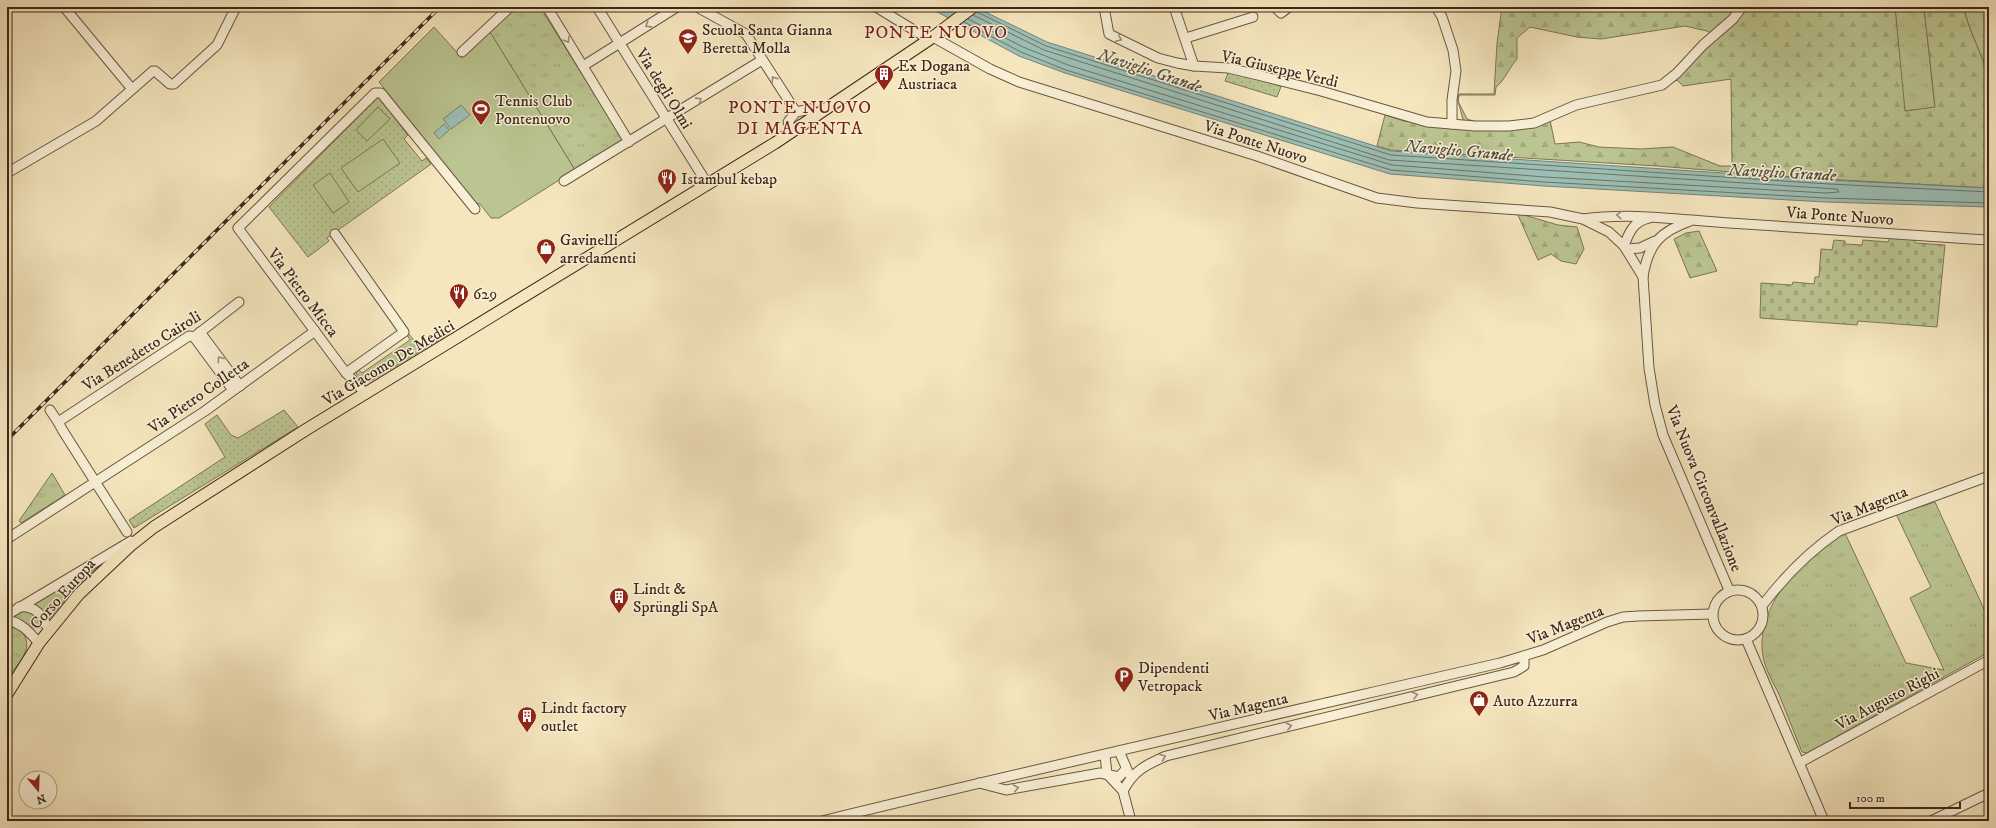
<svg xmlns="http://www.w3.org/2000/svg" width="1996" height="828" font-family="'IM FELL DW Pica',serif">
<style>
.grass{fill:url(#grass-tufts);stroke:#7c7655}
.forest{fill:url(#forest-firs);stroke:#7c7655;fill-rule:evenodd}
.cemetery{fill:url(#cemetery-stones);stroke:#7c7655}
.park{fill:url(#park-dots);stroke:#7c7655}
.pitch{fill:#bbc591;stroke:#7c7655}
.water{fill:#9cbfb5;stroke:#768277}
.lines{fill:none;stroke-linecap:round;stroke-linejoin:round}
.shore{stroke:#6c7367;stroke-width:1}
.minor-casing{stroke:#6a5742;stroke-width:11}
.major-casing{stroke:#3c2719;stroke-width:13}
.minor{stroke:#f8efd5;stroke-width:9}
.major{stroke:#f5e6be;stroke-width:11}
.rail-casing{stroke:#3c2719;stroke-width:3.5}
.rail{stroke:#f8efd5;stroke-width:2;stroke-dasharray:6;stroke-linecap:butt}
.oneway{stroke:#9a8b77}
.labels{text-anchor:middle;stroke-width:3;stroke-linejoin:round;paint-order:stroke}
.poi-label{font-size:16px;fill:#3c2719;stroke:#f8efd5;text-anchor:start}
.street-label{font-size:16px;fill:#3c2719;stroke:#f8efd5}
.water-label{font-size:17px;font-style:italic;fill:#544d40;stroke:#f8efd5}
.quarter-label{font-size:18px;letter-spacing:1px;fill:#7a1f14;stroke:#f8efd5}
</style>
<defs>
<pattern id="grass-tufts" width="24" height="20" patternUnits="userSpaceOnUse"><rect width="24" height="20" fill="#bbc591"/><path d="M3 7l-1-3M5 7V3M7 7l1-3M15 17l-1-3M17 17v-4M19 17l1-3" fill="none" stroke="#a2a97c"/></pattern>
<pattern id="forest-firs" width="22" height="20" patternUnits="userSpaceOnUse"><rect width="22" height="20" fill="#bbc591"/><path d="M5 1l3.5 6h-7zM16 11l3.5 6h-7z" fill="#a2a97c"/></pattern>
<pattern id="cemetery-stones" width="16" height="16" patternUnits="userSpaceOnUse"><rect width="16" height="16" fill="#bbc591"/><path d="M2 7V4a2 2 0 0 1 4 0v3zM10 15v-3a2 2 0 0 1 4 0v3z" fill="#a2a97c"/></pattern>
<pattern id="park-dots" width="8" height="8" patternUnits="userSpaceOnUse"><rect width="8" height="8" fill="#bbc591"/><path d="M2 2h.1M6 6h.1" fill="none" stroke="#a2a97c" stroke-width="1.8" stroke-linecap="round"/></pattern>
</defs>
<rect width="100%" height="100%" fill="#f5e6be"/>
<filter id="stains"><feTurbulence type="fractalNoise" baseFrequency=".005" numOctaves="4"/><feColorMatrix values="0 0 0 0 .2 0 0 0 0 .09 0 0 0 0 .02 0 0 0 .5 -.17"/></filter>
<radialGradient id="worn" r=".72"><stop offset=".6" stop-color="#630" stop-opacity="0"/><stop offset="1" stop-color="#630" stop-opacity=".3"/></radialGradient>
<g class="grass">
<path d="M516 7H540L623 140 575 170 490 32Z"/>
<path d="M1895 7H1924L1935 108 1904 111Z"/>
<path d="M1963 7H1989V76L1969 26Z"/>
<path d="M443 330 447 335 369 382 363 380 356 374 358 369 362 373 410 340 407 335 409 334 418 346Z"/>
<path d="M52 473 65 495 21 523 19 521Z"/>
<path d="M1935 502 1989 620V652L1807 753 1802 752C1794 732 1786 712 1778 692 1773 683 1767 672 1764 661 1751 609 1804 555 1844 531L1906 663 1944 670 1910 598 1931 587 1896 514Z"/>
<path d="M113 554 80 583 49 619C45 611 39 605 30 603Z"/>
<path d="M19 611C32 611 35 614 42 624L41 628C30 631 20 619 9 616Z"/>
<path d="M7 625C13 625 20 627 23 633 35 651 15 665 7 680Z"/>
</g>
<g class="forest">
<path d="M1502 7H1895L1905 111 1935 107 1924 7H1963L1969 26 1989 76V188L1806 178 1657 166 1391 150 1377 146 1385 115 1404 121 1465 127 1458 101 1459 94H1494L1497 43ZM1685 26 1707 31 1712 34 1671 76 1659 83 1522 122 1480 123 1467 119 1458 101 1459 95H1495L1496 87C1505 80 1509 68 1517 59V38L1530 27 1577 37 1601 39ZM1731 79 1732 166H1720L1673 147 1641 149 1599 147 1579 142 1555 144 1550 120 1576 108 1657 91 1677 80 1683 86Z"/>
<path d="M1517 213 1558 225 1577 227 1584 249 1576 264 1561 261 1551 254 1538 260Z"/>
<path d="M1699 231 1717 271 1690 278 1674 239 1686 233Z"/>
</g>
<path class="cemetery" d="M1890 238 1912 239 1916 243 1945 245 1937 327 1858 321 1857 325 1760 318 1761 283 1792 285 1793 282 1814 284 1815 277H1819L1821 249 1832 250 1834 240 1845 241V244L1862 245 1863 240 1888 242Z"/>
<g class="park">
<path d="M1228 73 1249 75 1282 84 1277 97 1225 81Z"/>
<path d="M378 97 408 135 404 139 422 161 426 158 431 164 327 238 329 241 308 257 269 207Z"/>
<path d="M284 410 298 427 134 528 129 520 225 457 205 424 217 415 231 435 238 438Z"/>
</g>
<g class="pitch">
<path d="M434 27 462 58 490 32 575 170 499 218H491L480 204 475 203 379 82Z"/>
<path d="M378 107 390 119 367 141 356 130Z"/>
<path d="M383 139 400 163 358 192 341 168Z"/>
<path d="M330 173 349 202 333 213 313 185Z"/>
</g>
<g class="water">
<path d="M928 7H975L1047 42 1391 151 1829 180 1989 188V207L1825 202 1544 186 1390 174 1065 73 1019 56Z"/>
<path d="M461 105 470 115 451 129 443 119Z"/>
<path d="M444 124 449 130 439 139 434 133Z"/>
</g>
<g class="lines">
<g class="shore">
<path d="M977 12 1046 46 1391 155 1829 184 1989 192"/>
<path d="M968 19 1023 47 1068 65 1392 165 1545 177 1826 193 1839 192 1837 189 1389 160 1044 50 973 15"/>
<path d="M964 22 1021 52 1066 70 1391 170 1544 182 1825 198 1989 203"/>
</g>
<defs>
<g id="minor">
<path d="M64 7 132 89"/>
<path d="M547 7 629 142"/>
<path d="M597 7 708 185"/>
<path d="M697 7 746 34 796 112"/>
<path d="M876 7 922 35 933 37 990 69 1019 82 1257 156 1377 198 1417 203 1550 212 1583 219 1609 232 1624 246 1643 277"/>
<path d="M1104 7 1109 34 1158 58 1177 63 1194 66 1228 68 1258 75 1321 91 1427 122 1475 126H1509L1534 123 1576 105 1662 85 1677 73 1703 45 1733 19 1742 7"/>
<path d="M1174 7 1194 66"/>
<path d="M1275 7 1281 13 1289 7"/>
<path d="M1436 7 1442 17 1453 50 1456 71 1452 100V124"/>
<path d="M1186 38 1253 17"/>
<path d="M462 52 510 7"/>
<path d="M583 66 677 7"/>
<path d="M792 131 788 122 796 112 811 109 817 116"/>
<path d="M7 173 96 121 153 71H155L170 84H174L217 45 236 7"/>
<path d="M564 181 762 60"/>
<path d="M1583 219C1632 212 1680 220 1729 223 1815 229 1902 235 1989 240"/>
<path d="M1690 221C1659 232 1648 245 1643 277L1649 368 1655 405 1663 435 1729 590"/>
<path d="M335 234 404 332 346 373"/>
<path d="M1624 246C1629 232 1634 221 1649 218"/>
<path d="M1626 249 1640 248 1655 241"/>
<path d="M200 332 240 386"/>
<path d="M194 337 233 390"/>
<path d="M366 394 346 373 238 228 375 93H381L475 209"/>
<path d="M50 410 58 422"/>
<path d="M127 532 63 431 58 422 189 336 194 337 239 302"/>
<path d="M7 539 205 411 315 331"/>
<circle cx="1738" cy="615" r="25"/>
<path d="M1762 606C1784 577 1808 552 1839 531L1989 476"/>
<path d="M19 607C36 605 43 616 49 631"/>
<path d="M7 615 131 541"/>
<path d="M7 620C22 623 29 632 39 643"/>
<path d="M1746 639 1824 821"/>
<path d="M1119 751 1129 774"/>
<path d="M1105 755 1107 774 1123 791 1131 821"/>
<path d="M1799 763 1989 660"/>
<path d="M979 783 1006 790 1100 773 1119 777 1126 769"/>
<path d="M1123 791C1134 770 1146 765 1166 756L1514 672 1524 666V656"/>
<path d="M822 821C1047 766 1274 715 1500 663L1543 650 1607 622 1623 617 1638 616 1712 614"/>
<path d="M1931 821 1989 793"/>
</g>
<path id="major" d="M7 694 39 643 79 594 130 546 154 527 307 429 775 143 933 37 973 7"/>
</defs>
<use href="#minor" class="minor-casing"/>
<use href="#major" class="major-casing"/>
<use href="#minor" class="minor"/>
<use href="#major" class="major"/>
<defs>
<path id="rail" d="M7 440 440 7"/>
</defs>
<use href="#rail" class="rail-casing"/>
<use href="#rail" class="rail"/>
</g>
<defs><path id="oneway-chevron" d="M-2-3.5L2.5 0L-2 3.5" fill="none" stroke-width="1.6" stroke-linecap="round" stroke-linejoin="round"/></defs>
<g class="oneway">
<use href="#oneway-chevron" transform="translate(648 25) rotate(148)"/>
<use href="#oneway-chevron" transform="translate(1119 39) rotate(25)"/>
<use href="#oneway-chevron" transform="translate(567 40) rotate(59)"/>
<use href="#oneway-chevron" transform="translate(774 79) rotate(-123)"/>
<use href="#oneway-chevron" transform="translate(699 100) rotate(-32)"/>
<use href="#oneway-chevron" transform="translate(1619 215) rotate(-178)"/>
<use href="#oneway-chevron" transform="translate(220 359) rotate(-126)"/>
<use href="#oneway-chevron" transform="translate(1415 695) rotate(-14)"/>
<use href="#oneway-chevron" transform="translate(1289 726) rotate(-14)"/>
<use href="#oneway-chevron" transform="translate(1163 757) rotate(-22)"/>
<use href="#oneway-chevron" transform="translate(1016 788) rotate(-11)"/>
</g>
<defs>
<symbol id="school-pin" viewBox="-11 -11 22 30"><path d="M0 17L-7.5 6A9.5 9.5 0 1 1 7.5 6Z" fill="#8f2418" stroke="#f8efd5"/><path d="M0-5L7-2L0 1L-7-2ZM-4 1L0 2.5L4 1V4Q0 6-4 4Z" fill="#fff"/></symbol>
<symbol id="building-pin" viewBox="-11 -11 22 30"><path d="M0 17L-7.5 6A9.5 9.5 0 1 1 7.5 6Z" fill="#8f2418" stroke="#f8efd5"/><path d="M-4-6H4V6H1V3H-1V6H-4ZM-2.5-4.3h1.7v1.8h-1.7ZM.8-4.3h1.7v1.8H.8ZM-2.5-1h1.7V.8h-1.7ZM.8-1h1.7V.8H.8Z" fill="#fff"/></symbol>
<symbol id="stadium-pin" viewBox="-11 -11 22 30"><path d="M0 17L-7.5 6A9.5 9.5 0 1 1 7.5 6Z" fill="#8f2418" stroke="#f8efd5"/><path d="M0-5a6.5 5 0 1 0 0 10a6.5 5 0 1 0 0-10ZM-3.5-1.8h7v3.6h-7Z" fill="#fff"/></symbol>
<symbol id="restaurant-pin" viewBox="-11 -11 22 30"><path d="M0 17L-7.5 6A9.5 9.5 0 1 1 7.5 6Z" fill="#8f2418" stroke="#f8efd5"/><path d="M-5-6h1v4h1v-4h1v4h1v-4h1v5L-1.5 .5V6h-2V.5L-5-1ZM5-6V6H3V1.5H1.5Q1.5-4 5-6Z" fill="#fff"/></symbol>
<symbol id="shop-pin" viewBox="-11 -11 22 30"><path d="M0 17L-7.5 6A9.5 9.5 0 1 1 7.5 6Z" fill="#8f2418" stroke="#f8efd5"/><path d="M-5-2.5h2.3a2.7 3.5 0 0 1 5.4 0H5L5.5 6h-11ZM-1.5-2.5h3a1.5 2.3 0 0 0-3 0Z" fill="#fff"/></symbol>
<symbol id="parking-pin" viewBox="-11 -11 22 30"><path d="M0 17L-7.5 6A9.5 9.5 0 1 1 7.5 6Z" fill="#8f2418" stroke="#f8efd5"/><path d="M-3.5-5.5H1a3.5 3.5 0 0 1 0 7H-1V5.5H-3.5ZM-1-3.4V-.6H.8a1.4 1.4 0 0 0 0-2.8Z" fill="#fff"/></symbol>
</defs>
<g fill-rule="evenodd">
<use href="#school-pin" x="677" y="27" width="22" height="30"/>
<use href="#building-pin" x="873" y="63" width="22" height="30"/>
<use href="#stadium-pin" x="470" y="98" width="22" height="30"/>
<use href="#restaurant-pin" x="656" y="167" width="22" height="30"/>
<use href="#shop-pin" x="535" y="237" width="22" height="30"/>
<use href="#restaurant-pin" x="448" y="282" width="22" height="30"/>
<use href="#building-pin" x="608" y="586" width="22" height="30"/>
<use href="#parking-pin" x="1113" y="665" width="22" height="30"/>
<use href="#shop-pin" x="1468" y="689" width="22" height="30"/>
<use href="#building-pin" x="516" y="705" width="22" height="30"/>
</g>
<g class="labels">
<g class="poi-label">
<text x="702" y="35">Scuola Santa Gianna<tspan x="702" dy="18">Beretta Molla</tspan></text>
<text x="898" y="71">Ex Dogana<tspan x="898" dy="18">Austriaca</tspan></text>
<text x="495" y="106">Tennis Club<tspan x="495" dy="18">Pontenuovo</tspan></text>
<text x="681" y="184">Istambul kebap</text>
<text x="560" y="245">Gavinelli<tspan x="560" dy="18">arredamenti</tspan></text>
<text x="473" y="299">629</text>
<text x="633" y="594">Lindt &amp;<tspan x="633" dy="18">Sprüngli SpA</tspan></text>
<text x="1138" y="673">Dipendenti<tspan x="1138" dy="18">Vetropack</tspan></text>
<text x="1493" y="706">Auto Azzurra</text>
<text x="541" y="713">Lindt factory<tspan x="541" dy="18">outlet</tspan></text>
</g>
<g class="street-label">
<text transform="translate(1280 68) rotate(13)" y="6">Via Giuseppe Verdi</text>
<text transform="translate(665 88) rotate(58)" y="6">Via degli Olmi</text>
<text transform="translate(1256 141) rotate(18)" y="6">Via Ponte Nuovo</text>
<text transform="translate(1840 215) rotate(4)" y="6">Via Ponte Nuovo</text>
<text transform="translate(304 292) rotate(53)" y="6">Via Pietro Micca</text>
<text transform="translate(141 350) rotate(-32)" y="6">Via Benedetto Cairoli</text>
<text transform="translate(388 362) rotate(-31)" y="6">Via Giacomo De Medici</text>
<text transform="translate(198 395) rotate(-35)" y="6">Via Pietro Colletta</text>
<text transform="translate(1705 488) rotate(68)" y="6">Via Nuova Circonvallazione</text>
<text transform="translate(1869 505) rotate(-22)" y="6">Via Magenta</text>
<text transform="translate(62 593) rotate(-48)" y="6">Corso Europa</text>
<text transform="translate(1565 624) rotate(-22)" y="6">Via Magenta</text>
<text transform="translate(1887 698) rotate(-28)" y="6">Via Augusto Righi</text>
<text transform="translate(1248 706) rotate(-13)" y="6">Via Magenta</text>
</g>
<g class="water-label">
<text transform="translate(1150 70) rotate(18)" y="6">Naviglio Grande</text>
<text transform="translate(1459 150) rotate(5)" y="6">Naviglio Grande</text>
<text transform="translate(1782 172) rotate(3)" y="6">Naviglio Grande</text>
</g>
<g class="quarter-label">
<text x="936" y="38">PONTE NUOVO</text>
<text x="800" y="113">PONTE NUOVO<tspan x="800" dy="21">DI MAGENTA</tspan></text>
</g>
</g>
<rect width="1996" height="828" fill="none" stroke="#f5e6be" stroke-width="24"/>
<rect x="8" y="8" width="1980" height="812" fill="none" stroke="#3c2719" stroke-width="2"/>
<rect x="12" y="12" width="1972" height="804" fill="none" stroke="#3c2719"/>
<g transform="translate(38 790) rotate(161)"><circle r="19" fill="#f8efd5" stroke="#ad9f8a"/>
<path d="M0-3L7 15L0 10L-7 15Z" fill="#8f2418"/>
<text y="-6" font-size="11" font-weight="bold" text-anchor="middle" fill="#3c2719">N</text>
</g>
<path d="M1850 802v6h110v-6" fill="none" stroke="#3c2719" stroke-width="2"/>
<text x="1856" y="802" font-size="12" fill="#3c2719" stroke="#f8efd5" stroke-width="3" paint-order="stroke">100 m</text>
<rect width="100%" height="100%" filter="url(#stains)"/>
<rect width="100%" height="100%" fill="url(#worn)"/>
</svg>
